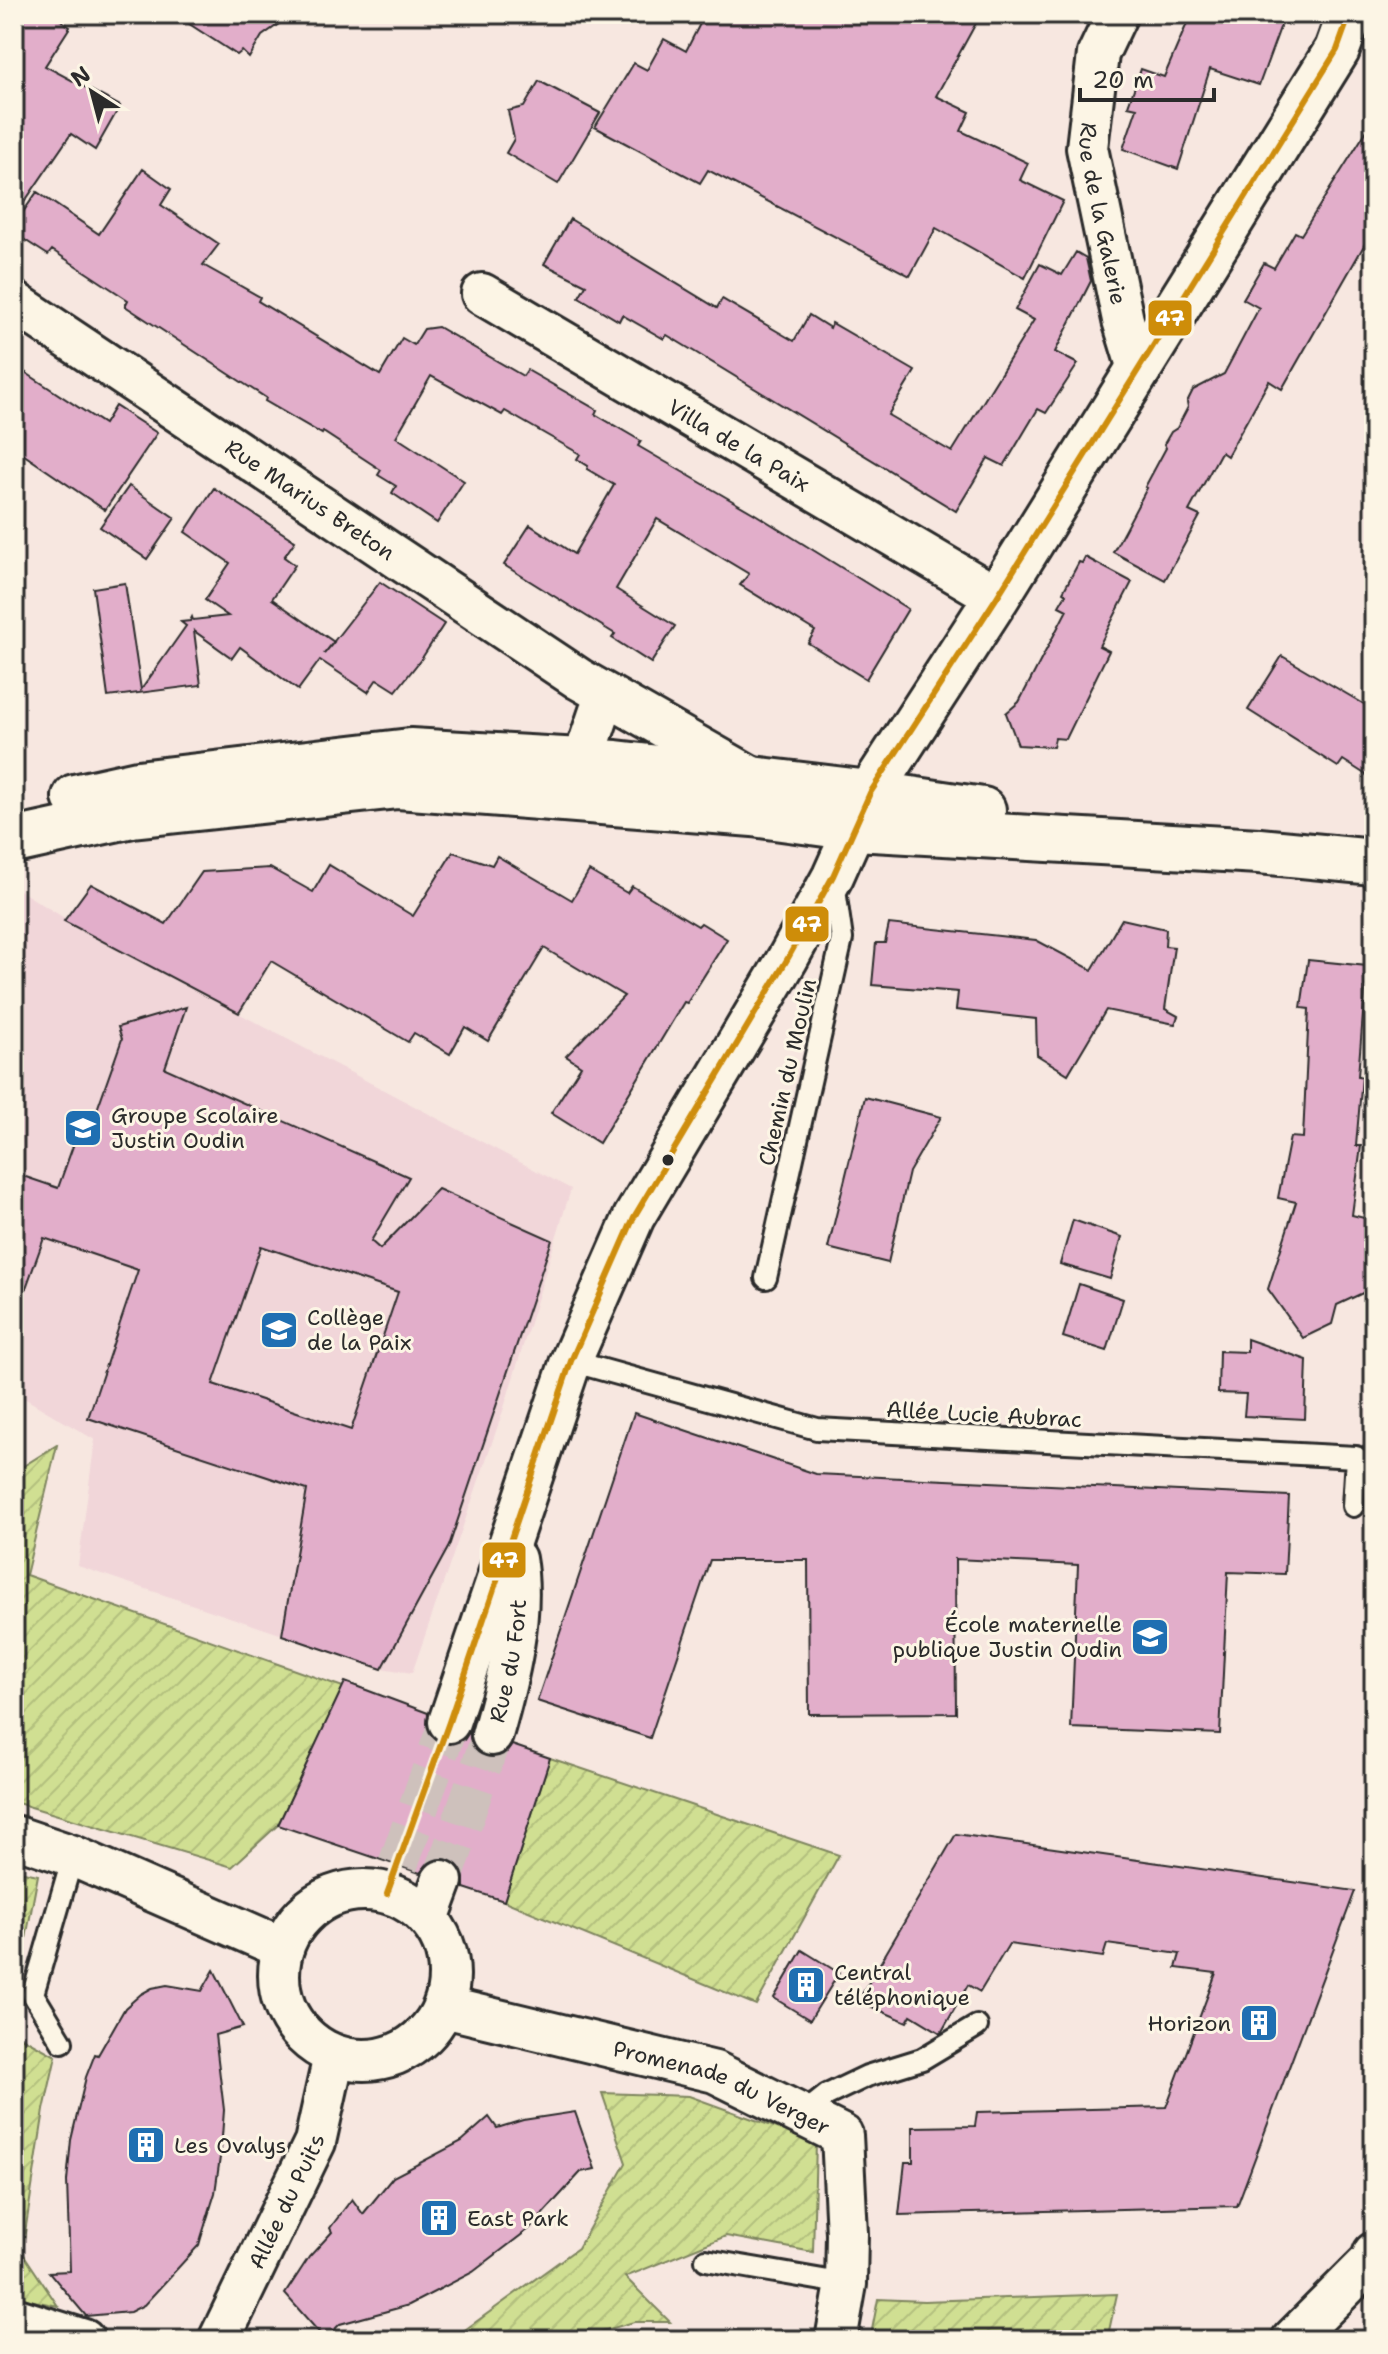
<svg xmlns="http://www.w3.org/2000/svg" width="1388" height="2354" font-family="'Shantell Sans',sans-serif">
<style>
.built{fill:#f1d6d9}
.garden{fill:url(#garden-furrows);stroke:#7e855e;stroke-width:2}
.building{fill:#e2aeca;stroke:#2b2b2b;stroke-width:2;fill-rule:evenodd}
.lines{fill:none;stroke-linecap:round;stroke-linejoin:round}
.street-tunnel{stroke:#cec1bc;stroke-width:40;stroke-dasharray:40 20;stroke-linecap:butt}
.lane-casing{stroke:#2b2b2b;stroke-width:26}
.street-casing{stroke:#2b2b2b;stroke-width:46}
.secondary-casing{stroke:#2b2b2b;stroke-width:50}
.lane{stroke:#fcf5e5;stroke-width:20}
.street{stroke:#fcf5e5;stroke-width:40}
.secondary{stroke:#fcf5e5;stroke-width:44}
.bus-1-casing{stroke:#fcf5e5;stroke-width:12}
.bus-1{stroke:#ce8d09;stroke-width:6}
.bus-dot{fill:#2b2b2b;stroke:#fcf5e5;stroke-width:3}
.labels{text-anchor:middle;stroke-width:6;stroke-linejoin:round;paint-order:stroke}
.street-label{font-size:22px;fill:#2b2b2b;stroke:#fcf5e5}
.poi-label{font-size:22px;fill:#2b2b2b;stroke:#fcf5e5;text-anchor:start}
.line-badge{stroke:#fcf5e5;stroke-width:3}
.badge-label{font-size:22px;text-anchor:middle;font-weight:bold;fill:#fff}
</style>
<defs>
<pattern id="garden-furrows" width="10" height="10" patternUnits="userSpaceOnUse" patternTransform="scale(2)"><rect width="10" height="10" fill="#d0df92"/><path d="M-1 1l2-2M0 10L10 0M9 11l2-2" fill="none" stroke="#b3c07e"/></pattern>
</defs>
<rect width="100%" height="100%" fill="#f7e7e0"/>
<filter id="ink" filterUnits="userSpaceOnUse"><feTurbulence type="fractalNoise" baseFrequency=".0125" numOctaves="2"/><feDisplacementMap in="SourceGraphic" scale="16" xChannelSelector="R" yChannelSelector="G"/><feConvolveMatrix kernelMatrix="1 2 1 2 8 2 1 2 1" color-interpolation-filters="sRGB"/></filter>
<g filter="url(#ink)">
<path class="built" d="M14 887 66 919 64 921 571 1189 503 1411 412 1673 381 1668 78 1566 95 1440 14 1392Z"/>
<g class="garden">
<path d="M57 1445 26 1575 343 1687 278 1825 232 1867 14 1802V1472Z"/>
<path d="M550 1758 839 1855 756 2005 504 1901Z"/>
<path d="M14 1870 38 1875 14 2002Z"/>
<path d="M14 2033 56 2056 44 2110 22 2252 58 2306 14 2297Z"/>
<path d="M602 2093 689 2096 816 2142 813 2252 726 2236 625 2277 670 2322H634L571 2340H451L578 2248 626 2163Z"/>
<path d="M1117 2294 1107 2340H870L878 2299 924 2301Z"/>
</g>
<g class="building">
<path d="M14 14H53L70 27 45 66 120 106 95 150 71 134 14 217Z"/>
<path d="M174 14H293L262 36 249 58 242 51 237 55Z"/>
<path d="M705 14H981L936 96 970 112 961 131 1028 163 1020 180 1063 201 1025 278 936 228 910 276 708 170 700 183 595 127 634 63 647 70 664 39 686 51Z"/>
<path d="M1191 14H1285L1259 85 1210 69 1178 169 1123 149 1137 108 1128 106 1141 69 1164 77Z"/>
<path d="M539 81 600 113 558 184 506 153 514 139 508 111 524 107Z"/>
<path d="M1374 119V228L1282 389 1269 381 1227 456 1221 452 1189 511 1200 516 1165 580 1113 552 1147 488 1145 487 1166 448 1164 444 1171 432 1177 428 1188 407 1187 402 1193 390 1224 374 1259 308 1243 299 1264 263 1274 268 1295 232 1301 235Z"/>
<path d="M143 169 171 189 161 205 219 244 203 265 260 297 258 301 380 375 402 338 414 345 424 329 438 327 523 376 527 370 597 410 595 414 641 441 638 446 755 514 908 609 866 679 808 643 815 631 740 585 749 574 657 519 616 589 675 626 651 663 612 638 615 634 504 565 530 525 574 554 614 485 587 469 588 466 577 459 580 454 505 411 502 415 431 376 396 437 464 481 437 523 392 493 396 486 378 475 381 470 323 432 322 434 265 401 266 398 125 306 128 300 52 250 48 255 14 233V225L37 192 99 234Z"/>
<path d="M570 219 717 308 722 299 794 341 809 315 830 328 832 323 915 371 888 415 952 452 1034 320 1015 310 1040 264 1062 275 1076 252 1086 258 1091 281 1055 352 1078 364 1046 413 1038 409 1004 466 988 458 956 511 667 335 664 339 622 315 619 321 579 297 586 285 544 264Z"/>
<path d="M14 365 104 424 115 406 157 433 105 510 14 448Z"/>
<path d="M129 486 175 518 147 559 100 527Z"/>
<path d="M214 488 295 541 284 557 295 565 272 599 334 642 324 654 380 582 444 624 422 658 396 691 377 679 368 692 320 660 298 690 240 647 232 658 194 631 201 685 108 697 93 588 125 583 141 690 186 626 181 622 190 621 192 617 193 620 228 616 205 600 230 563 185 532Z"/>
<path d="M1085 557 1132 582 1099 646 1109 651 1066 739 1055 738 1053 747 1018 745 1006 713 1019 702 1067 610 1059 606 1066 594 1063 592 1079 562 1082 563Z"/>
<path d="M1282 656 1374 710V780L1343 760 1338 767 1248 710Z"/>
<path d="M453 852 492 865 497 856 572 900 589 871 627 893 632 886 698 926 701 923 727 939 687 1003 684 1002 599 1143 551 1113 581 1066 566 1056 624 996 544 948 488 1041 465 1027 450 1054 414 1033 408 1042 271 961 239 1013 64 921 91 884 166 924 202 872 270 868 313 892 329 865 413 916Z"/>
<path d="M1122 919 1166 929 1165 946 1174 947 1165 1009 1178 1016 1175 1024 1106 1010 1068 1074 1037 1055 1036 1019 956 1010 958 992 872 985 876 943H885L889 924 1036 940 1092 970Z"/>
<path d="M1308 960 1367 966 1358 1076 1362 1077 1356 1146H1361L1352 1215 1372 1220 1367 1291 1337 1305 1332 1324 1303 1338 1268 1289 1296 1202 1278 1198 1290 1137 1303 1138 1309 1009 1301 1008Z"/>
<path d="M186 1007 165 1068 409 1177 371 1241 380 1249 438 1189 552 1240 449 1546 382 1669 282 1635 307 1490 88 1418 138 1270 44 1238 18 1310 14 1309V1173L58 1188 78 1132 88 1135 122 1039 118 1027ZM261 1246 398 1292 351 1430 213 1384Z"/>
<path d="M865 1097 941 1117 909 1172 888 1263 828 1248Z"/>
<path d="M1073 1220 1122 1237 1110 1279 1060 1264Z"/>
<path d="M1079 1284 1123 1299 1107 1351 1063 1337Z"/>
<path d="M1247 1339 1307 1360 1305 1419 1244 1416 1246 1394 1218 1393 1219 1351 1247 1352Z"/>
<path d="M634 1413 816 1474 1289 1496 1285 1574 1228 1572 1220 1734 1071 1728 1078 1565 955 1559 956 1713 809 1714 808 1560H710L650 1738 537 1701Z"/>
<path d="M345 1682 428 1713 427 1727 432 1738 441 1743 454 1744 464 1740 470 1731V1741L475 1750 485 1757H498L507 1752 512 1745 550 1758 504 1901 464 1888V1876L460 1867 449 1859H437L428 1863 420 1873 278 1825Z"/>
<path d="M956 1834 1355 1891 1237 2206 899 2215 905 2162H913V2127L975 2126 977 2112 1166 2107 1216 1973 1176 1968 1180 1954 1107 1944 1103 1957 1009 1944 980 1992 968 1985 941 2033 911 2015 907 2022 858 2001Z"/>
<path d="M802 1950 839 1973 810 2020 774 1998Z"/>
<path d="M214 1970 243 2027 215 2035 224 2110 221 2150 215 2193 201 2238 199 2245 144 2305 130 2312 86 2316 49 2272 70 2271 67 2181 71 2140 86 2077 95 2054 98 2055 125 2008 141 1994 152 1988 167 1985 202 1991Z"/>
<path d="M575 2112 595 2169 581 2172 529 2229 473 2272 409 2305 340 2324 325 2339 285 2294 309 2257 332 2232 330 2228 352 2199 363 2214 393 2177 462 2141 489 2117 497 2128 523 2120Z"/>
</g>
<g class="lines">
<g class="street-tunnel">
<path d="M398 1865 449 1722"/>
<path d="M442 1881 492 1735"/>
</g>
<defs>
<g id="lane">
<path d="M766 1278 842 939 834 883"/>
<path d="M571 1361 817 1429 1356 1457 1353 1506"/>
<path d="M62 2042 33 1994 73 1856"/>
<path d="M802 2115 827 2095 867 2076 922 2059 977 2026"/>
<path d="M706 2260 846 2284"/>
</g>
<g id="street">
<path id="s1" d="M1117 14 1098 54 1087 148 1123 320 1138 369"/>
<path id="s2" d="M482 294 997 597"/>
<path id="s3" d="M14 302 579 679 753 778"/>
<path d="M583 761 605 696"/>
<path d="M449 1722 571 1361 634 1217 788 958 833 876 867 800"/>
<path id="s4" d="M492 1735C507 1683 525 1613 515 1559"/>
<path d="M14 1836 73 1856 283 1948"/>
<circle cx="364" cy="1975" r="85"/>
<path d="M428 1919 442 1881"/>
<path id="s5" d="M444 2007 715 2072 842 2135 847 2234 846 2284 836 2340"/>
<path d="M14 2318 84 2340"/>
<path id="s6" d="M219 2340 315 2142 334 2056"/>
<path d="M1292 2340 1371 2261 1374 2253"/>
</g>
<g id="secondary">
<path d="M870 793 997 597 1337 50 1350 14"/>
<path d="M75 797 138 783 410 751 616 763 870 793 983 810"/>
<path d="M14 841 132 815 398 786 753 814 855 828 1259 851 1374 862"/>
</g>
</defs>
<use href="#lane" class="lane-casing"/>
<use href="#street" class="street-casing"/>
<use href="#secondary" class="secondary-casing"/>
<use href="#lane" class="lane"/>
<use href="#street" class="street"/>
<use href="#secondary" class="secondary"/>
<defs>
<path id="bus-1" d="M387 1894 449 1722 571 1361 634 1217 788 958 833 876 870 793 997 597 1337 50 1350 14"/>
</defs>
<use href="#bus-1" class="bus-1-casing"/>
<use href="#bus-1" class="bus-1"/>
</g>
</g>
<defs>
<symbol id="school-square" viewBox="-11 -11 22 22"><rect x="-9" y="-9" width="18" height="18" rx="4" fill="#1f6fb2" stroke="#fcf5e5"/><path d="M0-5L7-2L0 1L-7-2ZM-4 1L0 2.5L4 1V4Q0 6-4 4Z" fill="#fff"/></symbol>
<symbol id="building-square" viewBox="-11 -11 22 22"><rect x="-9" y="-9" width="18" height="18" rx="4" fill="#1f6fb2" stroke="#fcf5e5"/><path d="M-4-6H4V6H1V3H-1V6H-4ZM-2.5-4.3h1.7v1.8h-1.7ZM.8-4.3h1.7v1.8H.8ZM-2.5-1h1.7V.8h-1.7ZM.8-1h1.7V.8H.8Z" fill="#fff"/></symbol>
</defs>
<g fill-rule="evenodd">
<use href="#school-square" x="61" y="1106" width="44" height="44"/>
<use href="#school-square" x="257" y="1308" width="44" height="44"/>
<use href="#school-square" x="1128" y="1615" width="44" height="44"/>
<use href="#building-square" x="784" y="1963" width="44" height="44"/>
<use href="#building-square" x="1237" y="2001" width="44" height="44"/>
<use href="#building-square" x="124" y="2123" width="44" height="44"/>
<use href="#building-square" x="417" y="2196" width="44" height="44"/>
</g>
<circle class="bus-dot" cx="668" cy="1160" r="7"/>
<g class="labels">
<g class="street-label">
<text dy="8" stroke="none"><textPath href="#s1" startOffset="206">Rue de la Galerie</textPath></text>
<text dy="8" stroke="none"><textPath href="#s2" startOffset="298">Villa de la Paix</textPath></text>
<text dy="8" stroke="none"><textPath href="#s3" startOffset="356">Rue Marius Breton</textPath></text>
<text transform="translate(787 1072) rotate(-77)" y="8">Chemin du Moulin</text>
<text transform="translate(984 1414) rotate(3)" y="8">Allée Lucie Aubrac</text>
<text dy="8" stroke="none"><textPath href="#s4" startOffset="76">Rue du Fort</textPath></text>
<text dy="8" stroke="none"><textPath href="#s5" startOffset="290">Promenade du Verger</textPath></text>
<text dy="8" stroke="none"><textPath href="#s6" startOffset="154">Allée du Puits</textPath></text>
</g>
<g class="poi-label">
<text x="111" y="1123">Groupe Scolaire<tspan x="111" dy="25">Justin Oudin</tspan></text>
<text x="307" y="1325">Collège<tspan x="307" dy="25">de la Paix</tspan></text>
<text x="1122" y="1632" text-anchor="end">École maternelle<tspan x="1122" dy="25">publique Justin Oudin</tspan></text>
<text x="834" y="1980">Central<tspan x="834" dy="25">téléphonique</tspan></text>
<text x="1231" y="2031" text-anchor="end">Horizon</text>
<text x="174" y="2153">Les Ovalys</text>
<text x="467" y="2226">East Park</text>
</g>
</g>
<g class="line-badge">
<rect x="1147" y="299" width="46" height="38" rx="8" fill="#ce8d09"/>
<rect x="784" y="905" width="46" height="38" rx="8" fill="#ce8d09"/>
<rect x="481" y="1541" width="46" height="38" rx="8" fill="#ce8d09"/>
</g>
<g class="badge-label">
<text x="1170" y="326">47</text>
<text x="807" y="932">47</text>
<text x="504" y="1568">47</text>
</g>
<rect width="1388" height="2354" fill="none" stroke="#fcf5e5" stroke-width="48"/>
<rect x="24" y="24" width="1340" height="2306" fill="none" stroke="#2b2b2b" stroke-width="3" filter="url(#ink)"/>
<g transform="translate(92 92) rotate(324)" stroke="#fcf5e5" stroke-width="6" paint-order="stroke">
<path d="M0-6L14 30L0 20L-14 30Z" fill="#2b2b2b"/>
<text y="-12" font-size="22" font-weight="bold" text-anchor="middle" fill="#2b2b2b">N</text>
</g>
<path d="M1080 88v12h134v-12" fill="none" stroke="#2b2b2b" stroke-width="4"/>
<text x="1092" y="88" font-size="24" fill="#2b2b2b" stroke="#fcf5e5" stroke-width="6" paint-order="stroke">20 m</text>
</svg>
